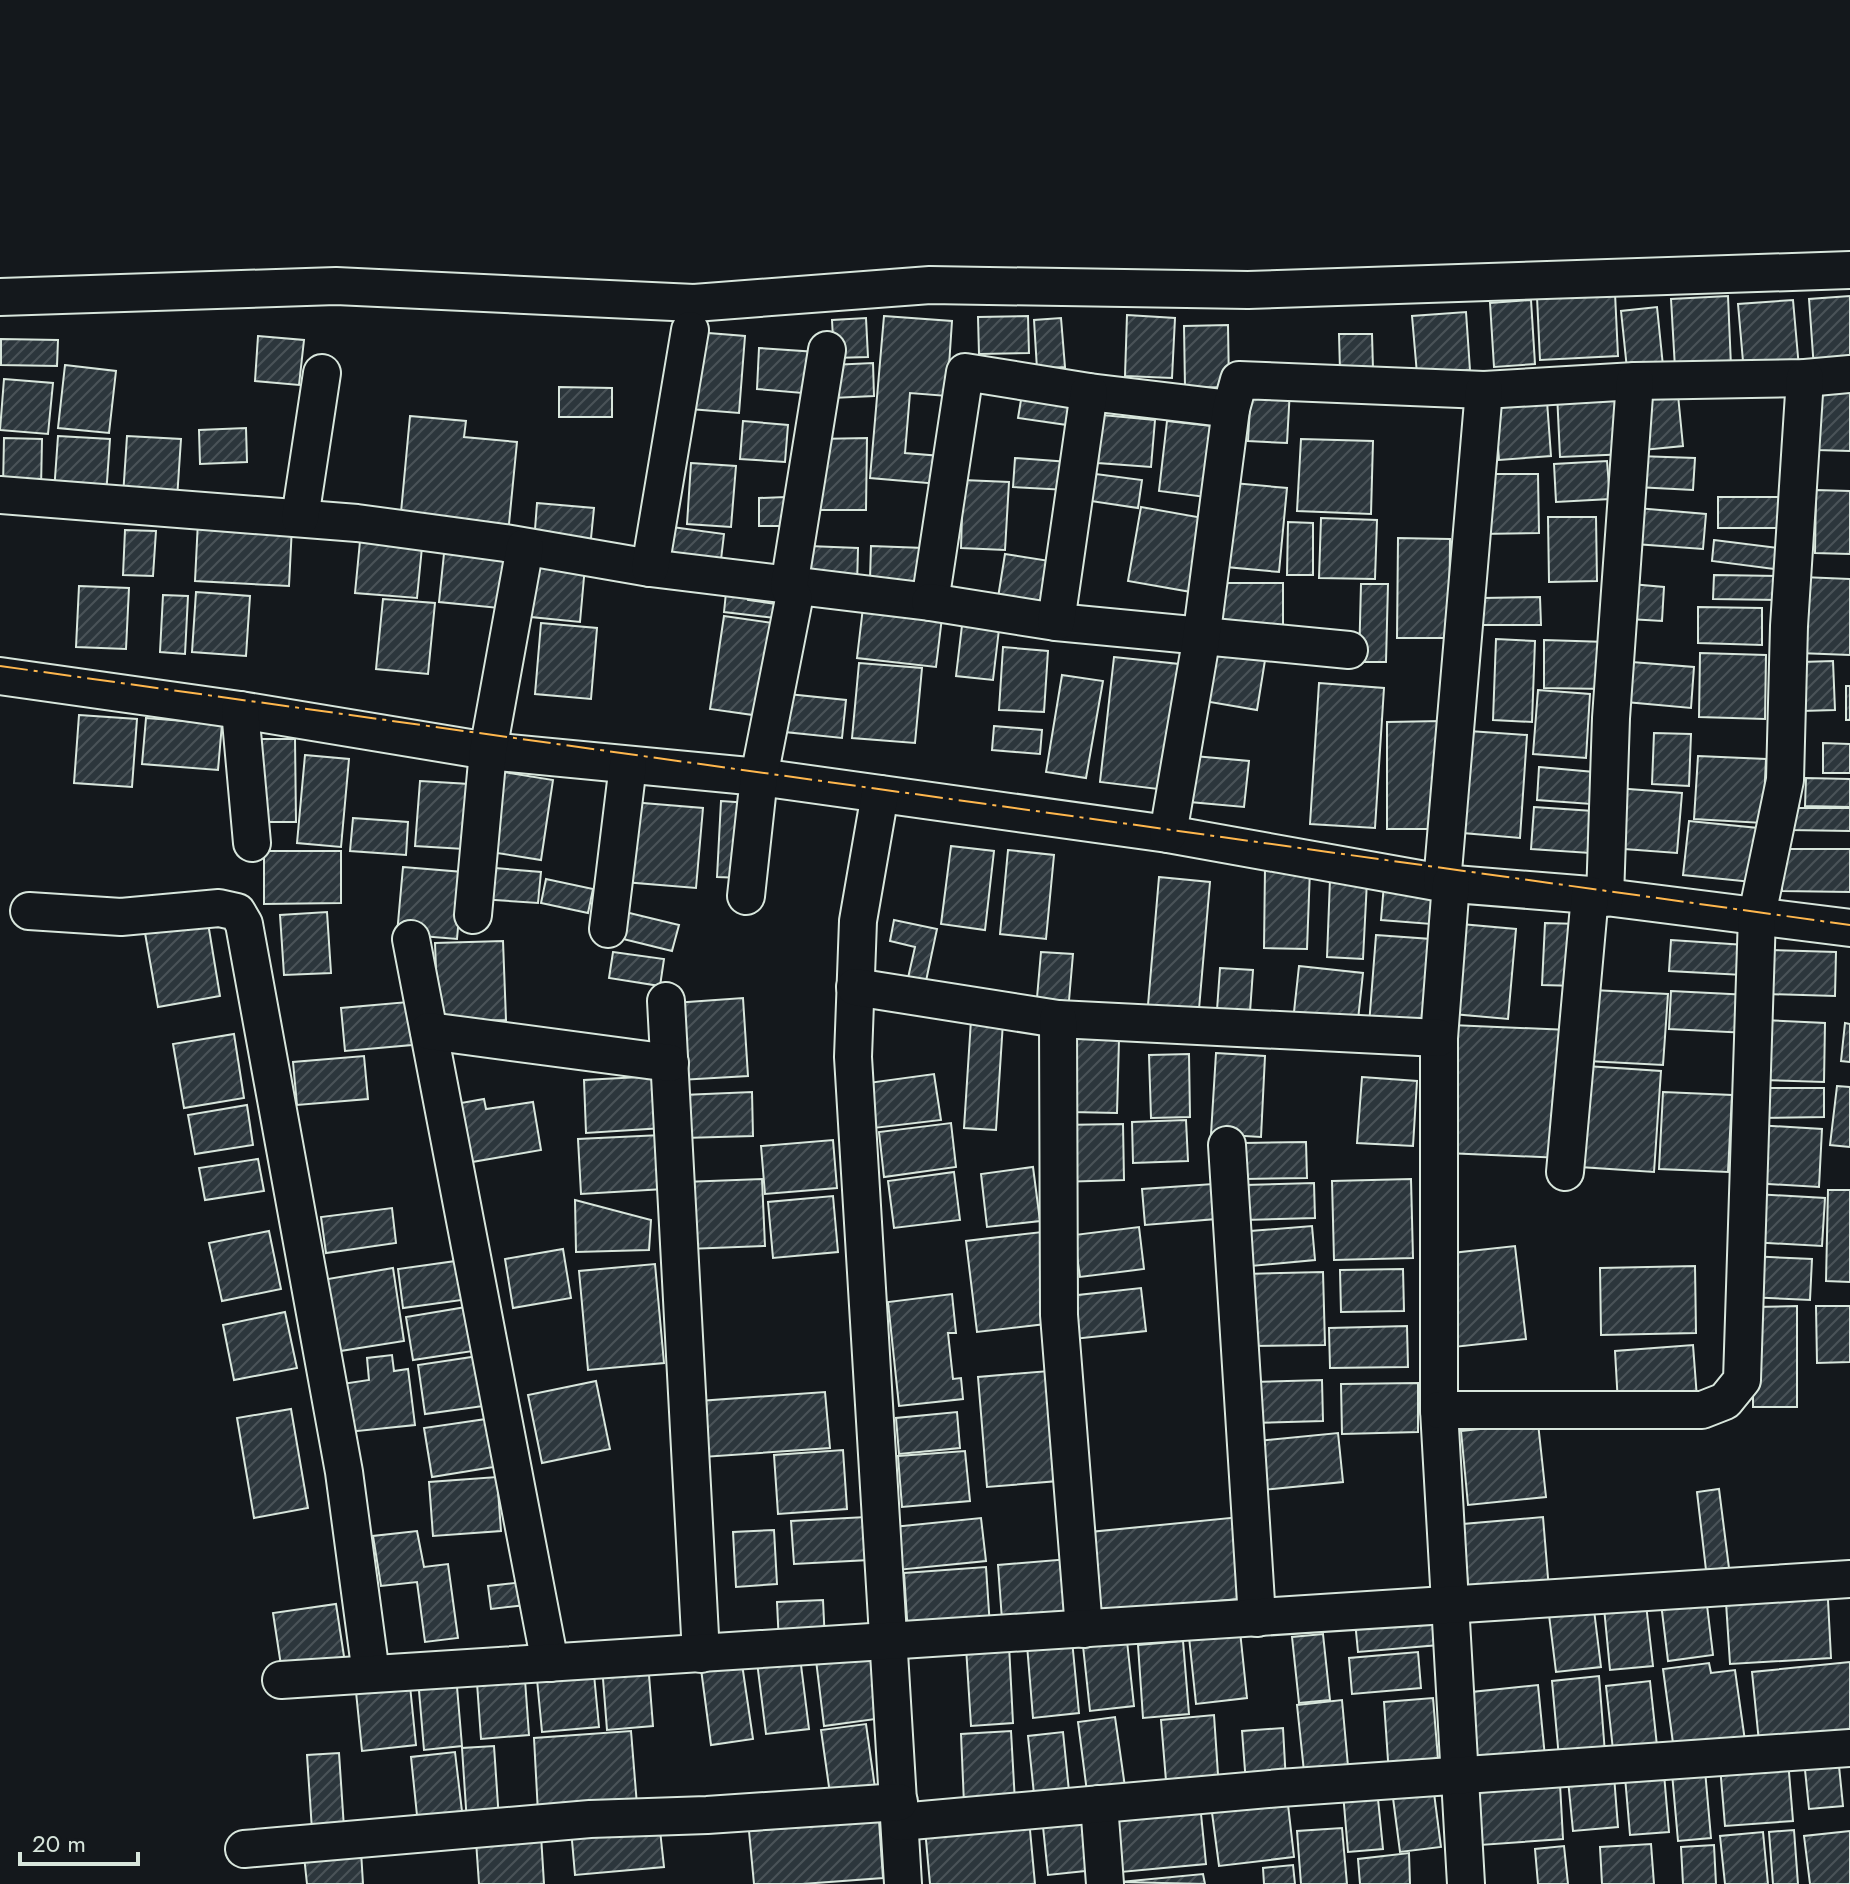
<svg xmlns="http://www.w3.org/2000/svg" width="1850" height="1884" font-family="Jost,sans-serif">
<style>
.building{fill:url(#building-hatch);stroke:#d8e6dc;stroke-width:2}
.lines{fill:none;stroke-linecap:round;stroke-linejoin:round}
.minor-casing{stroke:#d8e6dc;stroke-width:40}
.minor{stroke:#14181c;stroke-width:36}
.power{stroke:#ffb74d;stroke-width:2;stroke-dasharray:28 6 4 6;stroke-linecap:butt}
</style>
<defs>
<pattern id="building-hatch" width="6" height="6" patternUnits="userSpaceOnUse" patternTransform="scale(2)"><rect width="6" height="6" fill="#2c363c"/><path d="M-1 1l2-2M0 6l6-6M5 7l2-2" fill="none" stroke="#4a5358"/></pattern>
</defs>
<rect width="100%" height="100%" fill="#14181c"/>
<g class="building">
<path d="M1615 293 1618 356 1540 360 1537 297Z"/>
<path d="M1728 296 1731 366 1675 368 1671 299Z"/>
<path d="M1850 296V366L1814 369 1809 299Z"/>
<path d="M1531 300 1535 364 1494 367 1490 303Z"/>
<path d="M1793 300 1799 368 1744 373 1738 304Z"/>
<path d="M1657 307 1663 366 1627 369 1621 311Z"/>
<path d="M1466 312 1470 370 1417 374 1412 316Z"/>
<path d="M1127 315 1175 318 1172 378 1125 376Z"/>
<path d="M884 316 952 321 947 396 910 393 905 453 941 456 939 484 870 478Z"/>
<path d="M1028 316 1029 353 979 354 978 317Z"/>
<path d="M866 318 868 357 834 358 832 320Z"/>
<path d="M1061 318 1065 367 1037 369 1034 320Z"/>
<path d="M1228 325 1229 387 1185 388 1184 326Z"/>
<path d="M696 332 745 336 739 413 690 409Z"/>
<path d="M1339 334H1372L1373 369 1340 371Z"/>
<path d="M258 336 304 340 299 385 255 381Z"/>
<path d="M1 339 58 340 57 366 1 365Z"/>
<path d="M759 348 817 352 814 394 757 389Z"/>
<path d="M873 363 874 396 832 398 831 365Z"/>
<path d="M65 365 116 371 109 433 58 428Z"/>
<path d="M4 379 53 383 48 434 0 430Z"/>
<path d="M1818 385 1850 386V451L1817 450Z"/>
<path d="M559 387 612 388V417H559Z"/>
<path d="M1251 387 1290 389 1287 443 1248 441Z"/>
<path d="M1023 388 1078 397 1074 426 1018 418Z"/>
<path d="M1626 390 1628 454 1560 457 1557 393Z"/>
<path d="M1678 395 1683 446 1643 450 1638 399Z"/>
<path d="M1547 401 1551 456 1499 460 1495 405Z"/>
<path d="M1102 415 1155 420 1151 467 1098 463Z"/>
<path d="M410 416 466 421 464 437 517 442 508 534 400 523Z"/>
<path d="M743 421 788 425 785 462 740 459Z"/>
<path d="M1167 421 1221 427 1213 498 1159 491Z"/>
<path d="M246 428 247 462 200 464 199 430Z"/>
<path d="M58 436 110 439 106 496 54 492Z"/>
<path d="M127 436 181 439 177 499 123 496Z"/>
<path d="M4 438 42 439 41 488 3 487Z"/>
<path d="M867 438 866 510H817V439Z"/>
<path d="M1301 439 1373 441 1371 514 1297 511Z"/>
<path d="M1638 456 1695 458 1693 490 1636 487Z"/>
<path d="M1015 458 1069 462 1067 490 1013 487Z"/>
<path d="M1607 461 1610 499 1556 502 1554 464Z"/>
<path d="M691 463 736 466 731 527 687 524Z"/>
<path d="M1088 473 1142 480 1138 508 1084 500Z"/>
<path d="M1480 474H1538L1539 533 1481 534Z"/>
<path d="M963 480 1009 482 1005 550 961 548Z"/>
<path d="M1233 483 1287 488 1279 572 1226 567Z"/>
<path d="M1816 490 1850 491V554L1815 553Z"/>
<path d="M785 497V526H759V498Z"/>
<rect x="1718" y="497" width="68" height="31"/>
<path d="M537 503 594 508 590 548 534 543Z"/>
<path d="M1141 507 1203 518 1191 592 1128 581Z"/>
<path d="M1637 508 1706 514 1703 549 1635 544Z"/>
<path d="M1548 517H1596L1597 581 1549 582Z"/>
<path d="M1321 518 1377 520 1375 579 1319 578Z"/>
<path d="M198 521 292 526 289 586 195 581Z"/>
<path d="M1288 522 1313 523V575H1287Z"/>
<path d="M672 527 724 534 720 568 667 562Z"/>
<path d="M125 530 156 531 153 576 123 575Z"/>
<path d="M361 531 423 537 417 598 355 593Z"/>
<path d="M1398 538 1450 539 1449 638H1397Z"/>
<path d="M1714 540 1785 549 1782 570 1712 561Z"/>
<path d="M445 544 514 551 509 609 439 602Z"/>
<path d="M809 546 858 548 857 586 808 583Z"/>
<path d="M871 546 924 548 922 582 870 579Z"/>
<path d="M1005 554 1056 562 1047 618 996 610Z"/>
<path d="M536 561 585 566 580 622 531 617Z"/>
<path d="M1714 575 1781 576 1780 600 1713 599Z"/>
<path d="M1802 577 1850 579V655L1799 653Z"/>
<path d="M727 583 750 585 748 600 776 604 775 618 724 612Z"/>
<rect x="1218" y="583" width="65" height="55"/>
<path d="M1361 584H1388L1386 662H1359Z"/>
<path d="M1631 584 1664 587 1662 621 1629 619Z"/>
<path d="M79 586 129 588 126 649 76 647Z"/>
<path d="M196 592 250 596 246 656 192 652Z"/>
<path d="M163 595 188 596 185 654 160 652Z"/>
<path d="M1540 597 1541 625H1483V598Z"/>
<path d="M383 599 435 603 428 674 376 669Z"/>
<path d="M864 599 943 609 936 667 857 658Z"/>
<path d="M1698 607 1762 608V645L1698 643Z"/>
<path d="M724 616 773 623 760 716 710 709Z"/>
<path d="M963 617 1000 621 993 680 956 676Z"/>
<path d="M541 623 597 628 591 699 535 694Z"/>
<path d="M1496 639 1535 641 1532 722 1493 720Z"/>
<path d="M1544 640 1607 642 1606 689 1544 688Z"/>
<path d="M1213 645 1266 654 1257 710 1204 701Z"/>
<path d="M1003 647 1048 651 1044 712 999 710Z"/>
<path d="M1700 653 1766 655 1765 719 1699 717Z"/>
<path d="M1114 657 1179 664 1166 790 1100 782Z"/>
<path d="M1619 661 1694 667 1691 708 1615 701Z"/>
<path d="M1833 661 1835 710 1802 711 1801 662Z"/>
<path d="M859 663 922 668 915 743 852 738Z"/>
<path d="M1062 675 1103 681 1086 778 1046 772Z"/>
<path d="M1319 683 1384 688 1375 828 1310 824Z"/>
<rect x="1846" y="686" width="4" height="34"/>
<path d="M1538 690 1590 694 1586 758 1533 754Z"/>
<path d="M788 694 846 700 842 738 785 732Z"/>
<path d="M79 715 137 719 132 787 74 783Z"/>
<path d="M146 718 222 724 218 770 142 764Z"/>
<path d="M1442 721 1443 829H1387V722Z"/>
<path d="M994 726 1042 730 1040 754 992 750Z"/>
<path d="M1469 731 1527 735 1520 838 1463 833Z"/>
<path d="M1654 733 1691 734 1689 786 1652 784Z"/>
<path d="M255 739H295L296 822H255Z"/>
<path d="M1823 743 1850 744V773H1823Z"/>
<path d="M305 755 349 759 341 847 297 843Z"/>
<path d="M1194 756 1249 761 1244 807 1190 802Z"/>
<path d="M1698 756 1766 759 1763 823 1694 819Z"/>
<path d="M1539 767 1594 772 1591 804 1537 800Z"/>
<path d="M497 771 553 780 541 860 484 851Z"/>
<path d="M1806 778 1850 779V807L1805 806Z"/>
<path d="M420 781 469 784 464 849 415 846Z"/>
<path d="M1615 788 1682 793 1677 853 1611 848Z"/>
<path d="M721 801 749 803 744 878 717 877Z"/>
<path d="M631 802 703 808 696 888 624 882Z"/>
<path d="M1534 807 1593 811 1590 853 1531 849Z"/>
<path d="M1789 808H1850V831L1789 830Z"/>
<path d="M353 818 408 822 406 855 350 851Z"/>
<path d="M1689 821 1768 829 1762 883 1683 875Z"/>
<path d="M951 846 994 851 985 930 941 924Z"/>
<path d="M1782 849H1850V892L1782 891Z"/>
<path d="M1008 850 1054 855 1046 939 1000 934Z"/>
<path d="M264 851H341V903L264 904Z"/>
<path d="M403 867 463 872 457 939 397 934Z"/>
<path d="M483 867 541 872 538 903 480 899Z"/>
<path d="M1265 867 1310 869 1307 949 1264 948Z"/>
<path d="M1159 877 1210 882 1199 1009 1148 1005Z"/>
<path d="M546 879 593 889 588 913 541 903Z"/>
<path d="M1330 879 1367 881 1363 959 1327 957Z"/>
<path d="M1384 884 1434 888 1431 924 1381 920Z"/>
<path d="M617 910 679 925 672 951 611 936Z"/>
<path d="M327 912 331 973 284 975 280 915Z"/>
<path d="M894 920 937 929 926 981 908 978 915 947 890 941Z"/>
<path d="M208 923 220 996 158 1007 145 933Z"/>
<path d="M1545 923 1580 924 1577 986 1542 985Z"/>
<path d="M1461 924 1516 929 1508 1019 1453 1014Z"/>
<path d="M1376 935 1431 939 1424 1029 1369 1025Z"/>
<path d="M1671 940 1745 945 1743 975 1669 971Z"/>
<path d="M503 941 506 1020 438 1022 435 943Z"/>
<path d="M1768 950 1836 952 1835 996 1767 994Z"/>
<path d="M613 952 664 959 660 986 609 978Z"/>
<path d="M1041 952 1073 954 1068 1012 1036 1009Z"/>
<path d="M1299 966 1363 973 1357 1029 1293 1021Z"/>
<path d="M1220 968 1253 970 1249 1026 1216 1024Z"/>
<path d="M1593 990 1668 994 1663 1065 1588 1061Z"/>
<path d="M1671 991 1749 995 1748 1033 1669 1029Z"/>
<path d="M743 998 748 1076 680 1080 674 1003Z"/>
<path d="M408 1002 412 1045 345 1051 341 1008Z"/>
<path d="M971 1020 1003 1022 996 1130 964 1128Z"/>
<path d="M1763 1020 1825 1023 1824 1082 1761 1080Z"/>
<path d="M1845 1023 1850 1024V1062L1841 1061Z"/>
<path d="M1451 1025 1569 1030 1562 1158 1446 1153Z"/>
<path d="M234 1034 244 1098 184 1108 173 1044Z"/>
<path d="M1074 1038 1119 1039 1117 1113 1071 1112Z"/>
<path d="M1216 1053 1265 1056 1261 1137 1211 1134Z"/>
<path d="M1189 1054 1190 1117 1151 1118 1149 1055Z"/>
<path d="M364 1056 368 1099 297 1105 293 1062Z"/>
<path d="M1586 1066 1661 1071 1654 1172 1580 1167Z"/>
<path d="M934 1074 941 1120 874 1128 868 1083Z"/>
<path d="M659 1076 663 1128 586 1133 584 1080Z"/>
<path d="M1362 1077 1417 1081 1413 1146 1357 1143Z"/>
<path d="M1837 1086 1850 1087V1147L1830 1145Z"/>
<path d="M1756 1088H1824V1117L1756 1118Z"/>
<path d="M752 1092 753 1136 684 1138 683 1095Z"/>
<path d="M1663 1092 1732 1095 1728 1172 1659 1169Z"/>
<path d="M484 1099 486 1109 533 1102 541 1150 472 1162 461 1103Z"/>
<path d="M247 1105 253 1145 195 1154 188 1115Z"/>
<path d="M1186 1120 1188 1161 1133 1163 1132 1122Z"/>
<path d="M951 1123 956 1167 884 1177 879 1132Z"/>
<path d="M1123 1124 1124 1180 1059 1182 1058 1125Z"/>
<path d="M1755 1125 1822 1129 1819 1187 1752 1183Z"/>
<path d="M661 1135 664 1189 581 1194 578 1139Z"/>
<path d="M833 1140 837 1188 765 1194 761 1146Z"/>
<path d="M1306 1142 1307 1178 1244 1179V1143Z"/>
<path d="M258 1159 264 1191 205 1200 199 1168Z"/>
<path d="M1033 1167 1040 1221 987 1227 981 1174Z"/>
<path d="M954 1172 960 1220 894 1228 888 1181Z"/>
<path d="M762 1179 765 1246 687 1249 684 1182Z"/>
<path d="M1411 1179 1413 1258 1334 1260 1332 1181Z"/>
<path d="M1314 1183 1315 1218 1245 1220V1185Z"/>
<path d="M1213 1184 1216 1219 1145 1225 1142 1189Z"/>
<path d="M1828 1190H1850V1282L1826 1281Z"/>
<path d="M1755 1194 1825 1198 1822 1246 1751 1242Z"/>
<path d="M833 1196 838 1252 773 1258 768 1202Z"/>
<path d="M575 1200 651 1220 649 1250 576 1252Z"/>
<path d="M392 1208 396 1243 326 1253 321 1217Z"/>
<path d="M1312 1226 1315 1260 1241 1267 1238 1232Z"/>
<path d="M1139 1227 1144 1269 1080 1277 1074 1235Z"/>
<path d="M269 1231 281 1289 222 1301 209 1243Z"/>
<path d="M1042 1232 1054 1323 977 1332 966 1241Z"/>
<path d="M1515 1246 1526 1339 1454 1347 1443 1254Z"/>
<path d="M563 1249 571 1298 513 1308 505 1259Z"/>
<path d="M1749 1256 1812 1259 1810 1300 1747 1297Z"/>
<path d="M463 1260 469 1299 403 1308 398 1269Z"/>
<path d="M655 1264 664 1363 588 1370 579 1271Z"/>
<path d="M1695 1266 1696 1333 1601 1335 1600 1268Z"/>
<path d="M393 1268 404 1341 334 1352 322 1280Z"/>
<path d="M1403 1269 1404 1311 1341 1312 1340 1270Z"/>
<path d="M1323 1272 1325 1345 1247 1346 1245 1274Z"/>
<path d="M1141 1288 1146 1331 1074 1339 1069 1296Z"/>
<path d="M952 1294 956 1333H948L953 1379 961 1378 963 1399 899 1406 888 1302Z"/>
<path d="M1797 1306V1407H1753V1307Z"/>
<path d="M1816 1306H1850V1362L1817 1363Z"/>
<path d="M466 1307 473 1351 413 1360 406 1317Z"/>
<path d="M285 1312 297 1368 234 1380 223 1325Z"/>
<path d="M1407 1326 1408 1367 1330 1368 1329 1328Z"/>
<path d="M1693 1345 1697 1398 1618 1404 1615 1351Z"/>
<path d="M392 1355 394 1371 408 1369 415 1425 348 1432 342 1384 369 1380 367 1358Z"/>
<path d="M485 1355 491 1405 425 1414 418 1365Z"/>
<path d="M1049 1371 1058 1481 987 1487 978 1377Z"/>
<path d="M1322 1380 1323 1421 1253 1423 1251 1382Z"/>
<path d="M596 1381 610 1449 542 1463 528 1395Z"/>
<path d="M1418 1383V1432L1342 1434 1341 1384Z"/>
<path d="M825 1392 830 1448 703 1457 699 1401Z"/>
<path d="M291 1409 308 1508 254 1518 237 1418Z"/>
<path d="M957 1412 960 1448 899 1454 896 1418Z"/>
<path d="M493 1418 500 1466 432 1477 424 1428Z"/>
<path d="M1538 1423 1546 1497 1468 1505 1461 1431Z"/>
<path d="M1338 1433 1343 1482 1263 1490 1258 1441Z"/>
<path d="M843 1450 847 1509 778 1514 774 1455Z"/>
<path d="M965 1451 970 1501 902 1507 898 1456Z"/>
<path d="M497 1477 501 1531 433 1536 429 1482Z"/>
<path d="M1719 1489 1729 1568 1706 1570 1697 1492Z"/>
<path d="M866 1517 869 1560 794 1564 791 1521Z"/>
<path d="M1240 1517 1248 1598 1098 1613 1090 1532Z"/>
<path d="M1543 1517 1549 1590 1469 1597 1463 1524Z"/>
<path d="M981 1518 986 1561 897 1570 893 1527Z"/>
<path d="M774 1530 777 1584 736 1587 733 1532Z"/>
<path d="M417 1531 424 1567 448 1564 458 1638 425 1642 417 1582 381 1586 373 1536Z"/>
<path d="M1069 1559 1074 1614 1002 1620 998 1565Z"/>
<path d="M986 1567 990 1627 908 1634 904 1573Z"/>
<path d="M1827 1581 1831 1658 1730 1664 1725 1587Z"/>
<path d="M524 1582 526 1605 491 1609 488 1586Z"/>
<path d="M1706 1597 1713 1655 1668 1661 1661 1603Z"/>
<path d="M823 1600 825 1642 779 1644 777 1602Z"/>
<path d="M336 1604 345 1663 282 1672 273 1613Z"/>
<path d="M1646 1604 1653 1666 1610 1670 1604 1608Z"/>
<path d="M1594 1610 1601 1667 1556 1672 1549 1615Z"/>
<path d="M1437 1615 1439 1645 1358 1652 1355 1621Z"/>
<path d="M1240 1631 1247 1698 1196 1704 1189 1637Z"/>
<path d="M1323 1634 1330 1700 1299 1703 1292 1637Z"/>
<path d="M1072 1640 1079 1713 1033 1718 1027 1645Z"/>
<path d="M1127 1641 1134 1706 1090 1711 1083 1646Z"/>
<path d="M1183 1641 1189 1714 1143 1718 1138 1645Z"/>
<path d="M1009 1645 1013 1723 971 1726 966 1647Z"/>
<path d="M875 1652 883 1718 824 1726 816 1660Z"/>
<path d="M1418 1652 1421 1688 1352 1694 1349 1658Z"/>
<path d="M800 1657 809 1729 766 1734 757 1662Z"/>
<path d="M648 1662 653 1726 607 1730 602 1666Z"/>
<path d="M1850 1662V1744L1760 1752 1752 1672Z"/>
<path d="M1709 1663 1711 1673 1735 1670 1746 1748 1675 1758 1663 1669Z"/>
<path d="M593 1664 599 1727 542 1732 536 1669Z"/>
<path d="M742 1664 753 1739 711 1745 701 1669Z"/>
<path d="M524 1666 529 1735 481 1739 476 1669Z"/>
<path d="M456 1675 462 1746 424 1750 418 1679Z"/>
<path d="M409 1676 416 1745 362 1751 355 1682Z"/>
<path d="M1599 1676 1605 1753 1559 1758 1552 1681Z"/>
<path d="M1650 1681 1658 1755 1614 1759 1606 1686Z"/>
<path d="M1538 1685 1545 1757 1470 1764 1462 1693Z"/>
<path d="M1433 1698 1439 1771 1389 1775 1384 1702Z"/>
<path d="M1342 1700 1349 1777 1305 1781 1297 1705Z"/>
<path d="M1214 1715 1219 1789 1167 1793 1161 1720Z"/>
<path d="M1115 1717 1125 1787 1087 1792 1078 1722Z"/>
<path d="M866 1724 876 1795 831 1801 821 1730Z"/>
<path d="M1283 1728 1286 1782 1246 1784 1242 1731Z"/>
<path d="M631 1731 637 1805 538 1813 534 1738Z"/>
<path d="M1011 1731 1015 1802 964 1804 961 1734Z"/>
<path d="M1063 1732 1070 1801 1035 1804 1028 1736Z"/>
<path d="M494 1746 499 1820 467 1823 462 1748Z"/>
<path d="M455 1752 463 1820 418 1825 411 1757Z"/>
<path d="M339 1753 344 1828 312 1830 307 1755Z"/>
<path d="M1838 1756 1843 1806 1809 1809 1804 1760Z"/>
<path d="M1788 1760 1793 1821 1725 1826 1720 1766Z"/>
<path d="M1705 1770 1711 1838 1678 1841 1672 1773Z"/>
<path d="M1664 1774 1669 1832 1630 1835 1625 1777Z"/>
<path d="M1614 1776 1618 1827 1573 1831 1568 1780Z"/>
<path d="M1560 1784 1563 1839 1480 1845 1476 1790Z"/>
<path d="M1377 1789 1383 1849 1348 1852 1343 1793Z"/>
<path d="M1434 1793 1441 1847 1400 1852 1393 1798Z"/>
<path d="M1287 1796 1294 1857 1219 1866 1211 1805Z"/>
<path d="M1200 1804 1206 1864 1121 1872 1115 1812Z"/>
<path d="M1097 1811 1104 1869 1048 1875 1042 1817Z"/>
<path d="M1029 1819 1035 1884H930L925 1829Z"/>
<path d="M659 1821 664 1867 575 1875 571 1829Z"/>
<path d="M879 1821 883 1878 802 1884H754L749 1831Z"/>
<path d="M1342 1828 1347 1884H1301L1297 1831Z"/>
<path d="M1794 1830 1798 1884H1773L1769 1832Z"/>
<path d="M1850 1831V1884H1810L1804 1836Z"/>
<path d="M1763 1832 1768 1884H1725L1720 1836Z"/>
<path d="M541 1835 544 1884H479L476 1841Z"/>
<path d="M1651 1844 1654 1884H1602L1600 1847Z"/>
<path d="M1714 1845 1716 1884H1683L1681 1847Z"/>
<path d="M1564 1846 1568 1884H1538L1535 1849Z"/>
<path d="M361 1851 363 1884H307L304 1856Z"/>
<path d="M1409 1853 1410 1884H1360L1358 1859Z"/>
<path d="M1293 1865 1295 1884H1264L1263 1868Z"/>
<path d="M1203 1874 1205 1884 1120 1882Z"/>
</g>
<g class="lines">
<defs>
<g id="minor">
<path d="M0 297 336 286 694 303 930 285 1248 290 1850 270"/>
<path d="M0 495 357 523 505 543 650 568 930 602 965 372 1089 392 1231 409"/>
<path d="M300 518 322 373"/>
<path d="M650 568 690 330"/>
<path d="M930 602 1056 622 1349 650"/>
<path d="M1056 622 1089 392"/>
<path d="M0 676 240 710 488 751 759 777 1168 834 1442 883 1590 895 1850 928"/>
<path d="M240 710 252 843"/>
<path d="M880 794 858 921 853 1057 903 1884"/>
<path d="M1168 834 1200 647 1231 409 1239 380 1484 390 1635 381 1805 378 1850 374"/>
<path d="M1442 883 1484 390"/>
<path d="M1451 883 1439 1038V1410L1466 1884"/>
<path d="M746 896 759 777 794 599 789 586 827 350"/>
<path d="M1605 898 1611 718 1635 381"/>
<path d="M29 911 121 917 219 908 237 912 244 924 344 1472 371 1674"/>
<path d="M473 915 488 751 525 547"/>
<path d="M608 929 628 765"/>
<path d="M411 939 550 1663"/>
<path d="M855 987 1058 1019 1439 1038"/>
<path d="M666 1001 701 1654"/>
<path d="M1058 1019 1059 1315 1084 1629"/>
<path d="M429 1031 670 1063"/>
<path d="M1227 1145 1257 1618"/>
<path d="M1565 1172 1590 895"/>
<path d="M1439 1410H1702L1725 1401 1742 1380 1757 915 1785 780 1789 626 1805 378"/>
<path d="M281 1680 1850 1579"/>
<path d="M1099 1804 1105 1884"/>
<path d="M900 1822 1280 1788 1850 1748"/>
<path d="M244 1849 590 1819 707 1815 899 1802"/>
</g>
</defs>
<use href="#minor" class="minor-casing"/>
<use href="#minor" class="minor"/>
<path class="power" d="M0 666 1850 925"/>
</g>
<path d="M20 1852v12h118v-12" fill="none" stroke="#d8e6dc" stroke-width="4"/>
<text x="32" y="1852" font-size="24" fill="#d8e6dc" stroke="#14181c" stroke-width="6" paint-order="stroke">20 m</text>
</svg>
